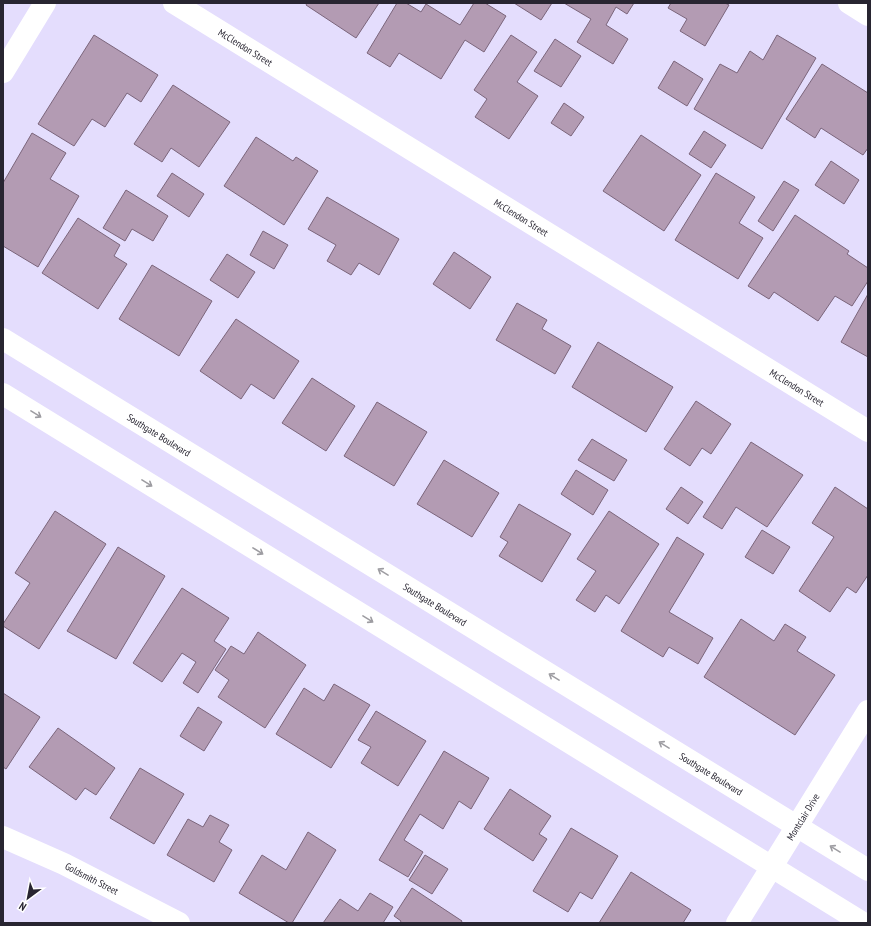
<svg xmlns="http://www.w3.org/2000/svg" width="871" height="926" font-family="'PT Sans Narrow',sans-serif">
<style>
.building{fill:#b39bb3;stroke:#7b657b}
.lines{fill:none;stroke-linecap:round;stroke-linejoin:round}
.minor{stroke:#fff;stroke-width:22}
.oneway{stroke:#9e9da2}
.labels{text-anchor:middle;stroke-width:3;stroke-linejoin:round;paint-order:stroke}
.street-label{font-size:10px;fill:#282531;stroke:#fff}
</style>
<rect width="100%" height="100%" fill="#e4ddfd"/>
<g class="building">
<path d="M307 3H379L356 38 306 5Z"/>
<path d="M397 3H406L421 12 426 4 460 25 474 3H485L506 16 484 52 465 40 441 79 399 53 390 67 367 53Z"/>
<path d="M514 3H552L541 20Z"/>
<path d="M564 3H634L627 14 616 7 606 25 628 39 613 64 577 42 591 19Z"/>
<path d="M671 3H725L729 5 705 46 680 31 687 19 668 8Z"/>
<path d="M94 35 158 75 141 102 127 93 105 127 92 119 74 146 38 124Z"/>
<path d="M511 35 537 52 517 82 538 96 509 139 475 117 487 99 474 90Z"/>
<path d="M777 35 816 58 762 149 694 109 720 64 737 73 750 51 763 60Z"/>
<path d="M555 39 581 56 561 87 534 71Z"/>
<path d="M674 61 703 79 687 106 658 88Z"/>
<path d="M822 64 868 93V148L863 155 821 128 815 138 786 119Z"/>
<path d="M173 85 230 122 199 167 171 148 162 162 134 144Z"/>
<path d="M564 103 584 117 571 136 551 123Z"/>
<path d="M704 131 726 145 711 168 689 154Z"/>
<path d="M32 133 66 153 50 179 79 196 38 267 3 246V183Z"/>
<path d="M641 135 701 175 664 231 603 191Z"/>
<path d="M256 137 293 161 296 157 318 171 284 225 224 186Z"/>
<path d="M831 161 859 180 844 204 815 185Z"/>
<path d="M172 173 204 194 189 217 157 196Z"/>
<path d="M716 173 755 197 739 223 763 238 738 279 675 240Z"/>
<path d="M784 181 799 190 773 231 758 221Z"/>
<path d="M126 190 168 216 153 241 132 229 125 241 103 228Z"/>
<path d="M327 197 399 239 379 275 359 263 351 275 327 261 336 245 308 229Z"/>
<path d="M795 215 849 251 847 254 868 268V281L852 306 835 296 818 321 774 292 769 299 748 286Z"/>
<path d="M78 218 120 245 114 256 127 264 98 309 42 273Z"/>
<path d="M263 231 288 245 274 269 250 255Z"/>
<path d="M454 252 491 277 470 309 433 284Z"/>
<path d="M227 254 255 272 238 298 210 280Z"/>
<path d="M152 265 212 301 179 356 119 319Z"/>
<path d="M868 294V357L841 342Z"/>
<path d="M517 303 547 320 542 329 571 346 555 374 496 340Z"/>
<path d="M236 319 299 361 274 399 251 384 241 399 200 371Z"/>
<path d="M598 342 673 387 646 432 572 387Z"/>
<path d="M312 378 355 406 326 451 282 423Z"/>
<path d="M696 401 731 424 711 454 702 448 690 466 664 449Z"/>
<path d="M377 402 427 432 394 486 344 456Z"/>
<path d="M592 439 627 460 614 481 578 460Z"/>
<path d="M751 442 803 475 767 527 736 507 722 529 703 517Z"/>
<path d="M444 460 499 493 472 537 417 504Z"/>
<path d="M576 470 608 490 593 515 561 494Z"/>
<path d="M681 487 703 502 688 524 666 509Z"/>
<path d="M835 487 868 509V575L856 593 847 587 830 612 799 591 834 537 812 523Z"/>
<path d="M519 504 571 534 542 582 499 556 508 542 500 537Z"/>
<path d="M55 511 106 544 39 649 3 626V624L30 583 15 573Z"/>
<path d="M609 511 659 544 619 604 606 595 595 612 576 600 596 571 577 559Z"/>
<path d="M762 530 790 547 773 574 745 557Z"/>
<path d="M677 537 704 554 669 612 713 638 698 664 669 647 663 657 621 631Z"/>
<path d="M118 547 165 576 116 659 67 631Z"/>
<path d="M182 588 229 618 214 641 226 649 198 693 183 683 196 662 182 653 162 682 133 663Z"/>
<path d="M741 619 774 641 785 624 806 637 797 651 835 675 795 735 704 677Z"/>
<path d="M258 632 306 665 265 728 218 697 229 680 215 670 231 646 244 654Z"/>
<path d="M334 684 370 705 331 768 276 734 304 688 324 701Z"/>
<path d="M3 693 40 717 6 769 3 767Z"/>
<path d="M198 707 222 722 204 751 180 736Z"/>
<path d="M376 711 426 741 398 786 361 763 371 747 358 740Z"/>
<path d="M58 728 115 768 96 795 85 788 76 800 29 767Z"/>
<path d="M444 751 489 778 471 809 459 801 443 829 420 814 404 840 423 852 408 877 379 860Z"/>
<path d="M140 768 184 794 154 844 110 818Z"/>
<path d="M510 789 551 816 539 834 547 839 533 861 484 829Z"/>
<path d="M210 815 229 825 219 842 232 850 214 882 167 855 188 819 203 827Z"/>
<path d="M571 828 618 856 592 899 580 892 568 912 533 891Z"/>
<path d="M308 832 336 850 292 923H289L239 893 262 855 286 870Z"/>
<path d="M425 855 448 869 432 894 409 880Z"/>
<path d="M631 872 691 910 683 923H599Z"/>
<path d="M412 888 462 921 461 923H400L401 921 394 916Z"/>
<path d="M370 893 393 907 383 923H323L340 899 358 911Z"/>
</g>
<g class="lines">
<g class="minor">
<path id="s1" d="M174 3 868 431"/>
<path d="M849 3 868 15"/>
<path d="M3 72 45 3"/>
<path id="s2" d="M3 339 868 870"/>
<path d="M3 394 863 923"/>
<path id="s3" d="M3 837 64 864 179 923"/>
<path id="s4" d="M737 923 868 711"/>
</g>
</g>
<defs><path id="oneway-shaft" d="M-6 0H5M1.5-3L5.5 0L1.5 3" fill="none" stroke-width="1.6" stroke-linecap="round" stroke-linejoin="round"/></defs>
<g class="oneway">
<use href="#oneway-shaft" transform="translate(36 414) rotate(32)"/>
<use href="#oneway-shaft" transform="translate(147 483) rotate(32)"/>
<use href="#oneway-shaft" transform="translate(258 551) rotate(32)"/>
<use href="#oneway-shaft" transform="translate(383 572) rotate(-148)"/>
<use href="#oneway-shaft" transform="translate(368 619) rotate(32)"/>
<use href="#oneway-shaft" transform="translate(554 677) rotate(-148)"/>
<use href="#oneway-shaft" transform="translate(664 745) rotate(-148)"/>
<use href="#oneway-shaft" transform="translate(835 849) rotate(-148)"/>
</g>
<g class="labels">
<g class="street-label">
<text dy="4" stroke="none"><textPath href="#s1" startOffset="84">McClendon Street</textPath></text>
<text dy="4" stroke="none"><textPath href="#s1" startOffset="408">McClendon Street</textPath></text>
<text dy="4" stroke="none"><textPath href="#s1" startOffset="732">McClendon Street</textPath></text>
<text dy="4" stroke="none"><textPath href="#s2" startOffset="183">Southgate Boulevard</textPath></text>
<text dy="4" stroke="none"><textPath href="#s2" startOffset="507">Southgate Boulevard</textPath></text>
<text dy="4" stroke="none"><textPath href="#s2" startOffset="831">Southgate Boulevard</textPath></text>
<text dy="4" stroke="none"><textPath href="#s4" startOffset="125">Montclair Drive</textPath></text>
<text dy="4" stroke="none"><textPath href="#s3" startOffset="98">Goldsmith Street</textPath></text>
</g>
</g>
<rect width="871" height="926" fill="none" stroke="#282531" stroke-width="8"/>
<g transform="translate(28 898) rotate(212)" stroke="#ffffff" stroke-width="3" paint-order="stroke">
<path d="M0-3L7 15L0 10L-7 15Z" fill="#282531"/>
<text y="-6" font-size="11" font-weight="bold" text-anchor="middle" fill="#282531">N</text>
</g>
</svg>
